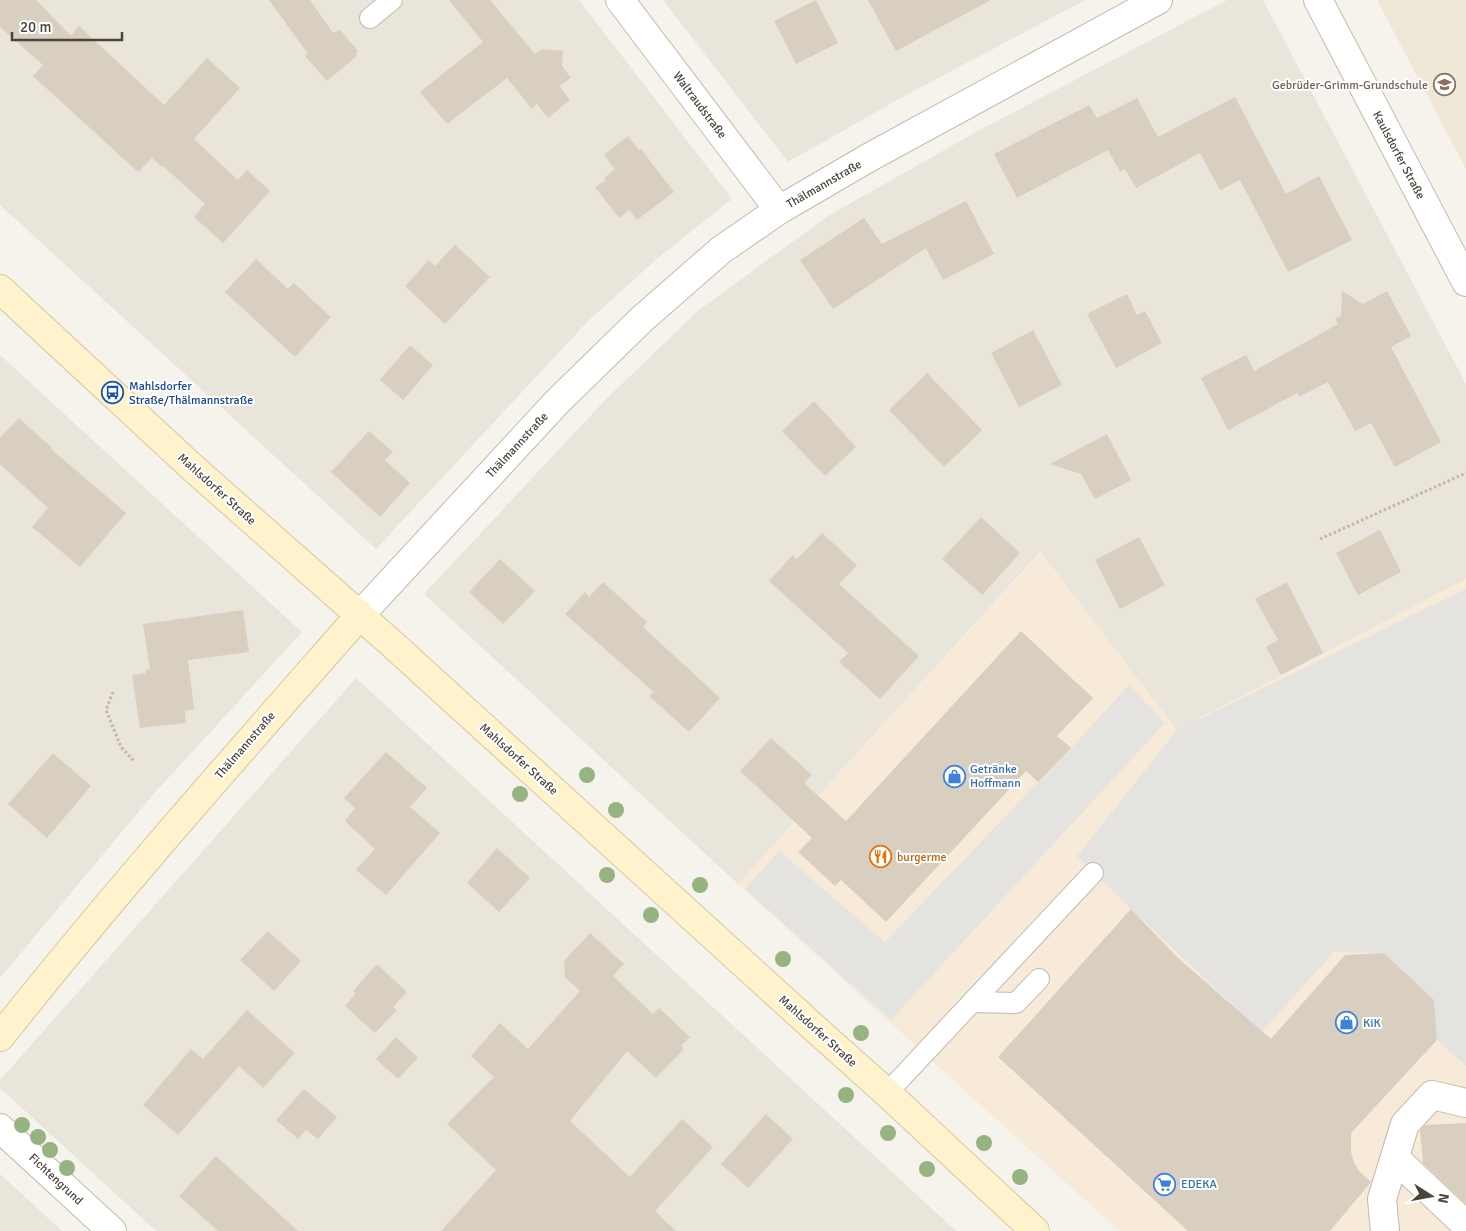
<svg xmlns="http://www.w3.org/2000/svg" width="1466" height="1231" font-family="Signika,sans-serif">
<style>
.residential{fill:#eae5da}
.commercial{fill:#f7ead8}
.education{fill:#efe8d6}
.parking{fill:#e5e3e0}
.building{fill:#d8cfc1}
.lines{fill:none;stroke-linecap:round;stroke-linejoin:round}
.lane-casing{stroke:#c2bbae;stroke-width:22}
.street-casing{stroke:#c2bbae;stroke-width:30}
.secondary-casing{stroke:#d6c79b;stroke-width:30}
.path{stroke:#c4b79f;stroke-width:3;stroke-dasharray:2.5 2.5;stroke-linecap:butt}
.lane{stroke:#fff;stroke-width:20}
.street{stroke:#fff;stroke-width:28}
.secondary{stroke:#fff3cd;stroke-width:28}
.tree{fill:#97b381}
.labels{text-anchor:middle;stroke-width:4;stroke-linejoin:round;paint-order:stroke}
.education-label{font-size:12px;fill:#785e54;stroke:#fff;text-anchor:end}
.street-label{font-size:12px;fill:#4b4439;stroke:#fff}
.transit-label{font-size:12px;fill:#164399;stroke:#fff;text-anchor:start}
.shop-label{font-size:12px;fill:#366cbe;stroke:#fff;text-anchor:start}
.food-label{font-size:12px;fill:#c56008;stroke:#fff;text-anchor:start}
</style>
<rect width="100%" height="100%" fill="#f6f3ec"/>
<g class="residential">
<path d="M0 0H579L732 199 658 258 589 320 376 549 0 205Z"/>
<path d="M663 0H1085L897 100 788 162Z"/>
<path d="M1227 0H1263L1466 384V579L1177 730 1040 552 738 884 424 594 605 400 699 310 828 216 976 132Z"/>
<path d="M0 355 302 632 150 798 0 978Z"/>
<path d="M356 678 956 1231H156L0 1088V1080Z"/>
<path d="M0 1174 62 1231H0Z"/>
</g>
<path class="commercial" d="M1041 552 1177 730 1466 579V1231H1119L738 884Z"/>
<path class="education" d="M1377 0H1466V169Z"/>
<g class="parking">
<path d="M1466 589V1066L1437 1040 1434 1000 1384 953 1334 952 1262 1032 1131 909 1077 856 1177 730Z"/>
<path d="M1129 685 1165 723 891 1020 745 889 779 851 885 942 1071 748Z"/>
</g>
<g class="building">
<path d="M0 0H36L71 36 79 26 164 105 207 58 240 88 194 139 238 180 247 170 270 191 223 243 194 217 205 204 163 166 162 167 152 158 138 172 33 76 43 65 0 27Z"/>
<path d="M269 0H310L333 33 340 30 358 51 356 54 357 56 327 81 305 56 308 54Z"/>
<path d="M449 0H490L535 54 542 49 563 51 562 66 571 78 559 86 570 100 548 118 537 104 532 109 507 78 447 124 420 92 483 42Z"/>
<path d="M816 0 838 43 796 64 774 21Z"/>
<path d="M868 0H991L896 51Z"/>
<path d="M1235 97 1286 194 1319 176 1352 240 1288 272 1240 180 1220 190 1200 153 1136 188 1125 169 1120 172 1108 150 1017 198 994 154 1089 105 1097 118 1137 98 1158 137Z"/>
<path d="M628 136 639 150 641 149 674 192 637 220 629 210 619 218 595 187 606 180 604 178 615 169 604 155Z"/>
<path d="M966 201 994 254 943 280 926 248 833 309 800 260 864 218 882 244Z"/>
<path d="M455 245 490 277 445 324 405 286 429 260 435 266Z"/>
<path d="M256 259 288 289 294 283 331 317 295 357 225 292Z"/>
<path d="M1342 291 1363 304 1387 291 1411 336 1391 347 1441 442 1395 467 1371 423 1355 431 1328 382 1299 397 1297 393 1228 430 1201 378 1246 355 1254 371 1338 324 1335 318 1341 316Z"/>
<path d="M1127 294 1137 315 1145 311 1162 343 1116 368 1087 314Z"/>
<path d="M1033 330 1062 385 1019 407 991 353Z"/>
<path d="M410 345 433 365 403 400 380 380Z"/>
<path d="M927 373 982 430 944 467 889 410Z"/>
<path d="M814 401 856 447 825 476 782 431Z"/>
<path d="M19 418 52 448 51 449 126 513 80 567 32 527 48 508 0 464V438Z"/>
<path d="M369 431 393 452 385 460 410 483 380 517 331 472Z"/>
<path d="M1107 434 1131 480 1095 499 1081 474 1050 464Z"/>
<path d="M981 517 1020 553 982 595 942 559Z"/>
<path d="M1380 530 1401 572 1358 595 1336 553Z"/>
<path d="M822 533 857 565 839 584 919 656 880 699 839 662 848 653 769 581 793 555 797 559Z"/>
<path d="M1139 537 1165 585 1120 609 1095 560Z"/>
<path d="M500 559 535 591 503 624 469 592Z"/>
<path d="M603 582 647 622 643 627 720 698 689 732 649 696 654 692 565 614 585 592 589 597Z"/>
<path d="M1287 582 1323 653 1281 675 1266 647 1278 640 1255 599Z"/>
<path d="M243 610 249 652 188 660 194 709 185 711 186 723 140 728 132 675 146 673 145 670 150 669 143 624Z"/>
<path d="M1021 631 1093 698 1057 736 1071 748 1038 782 1026 771 886 922 841 880 835 886 798 852 812 838 740 771 771 738 812 775 804 783 846 821Z"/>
<path d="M386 752 427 788 410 807 440 833 386 895 356 870 375 849 345 821 355 808 344 798Z"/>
<path d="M53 753 91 786 47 838 8 804Z"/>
<path d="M497 848 530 878 499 912 467 883Z"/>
<path d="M1131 909 1178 958 1271 1039 1345 955 1384 953 1434 1000 1437 1040 1351 1133V1152L1354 1162 1359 1171 1371 1182 1330 1231H1188L998 1057Z"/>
<path d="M268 931 301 961 274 991 240 960Z"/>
<path d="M590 933 624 964 613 976 653 1014 659 1008 690 1037 681 1046 684 1049 656 1078 627 1051 570 1121 630 1177 682 1119 713 1147 655 1211 676 1231H441L496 1170 447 1124 494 1077 471 1056 500 1023 528 1049 580 991 565 977 564 961Z"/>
<path d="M377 964 407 992 393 1007 397 1010 375 1033 345 1006 356 993 353 991Z"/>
<path d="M247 1010 295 1053 263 1088 239 1066 178 1135 143 1105 191 1049 203 1059Z"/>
<path d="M396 1037 418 1058 398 1079 376 1059Z"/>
<path d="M304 1089 337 1117 318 1139 306 1130 298 1139 276 1120Z"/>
<path d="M766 1114 793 1139 748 1188 721 1164Z"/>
<path d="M1466 1123V1204L1423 1163 1420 1131 1425 1125Z"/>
<path d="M216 1156 298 1231H218L179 1196Z"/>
</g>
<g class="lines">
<defs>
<g id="lane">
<path d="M370 18 392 0"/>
<path d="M973 1002 1016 1003 1039 979"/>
<path d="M887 1093 1093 873"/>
</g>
<g id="street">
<path d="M620 0 779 210"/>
<path d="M1318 0 1466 282"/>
<path d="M360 615 557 402 642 319 721 250 779 210 870 157 1158 0"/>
<path d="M0 1128 112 1231"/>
<path d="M1395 1158 1466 1225"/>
<path d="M1385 1231 1382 1199 1405 1124 1432 1095 1466 1103"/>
</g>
<g id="secondary">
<path d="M0 289 194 469 390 642 822 1035 887 1093 1035 1231"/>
<path d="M0 1037C115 892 238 754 360 615"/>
</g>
</defs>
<use href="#lane" class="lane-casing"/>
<use href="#street" class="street-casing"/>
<use href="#secondary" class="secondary-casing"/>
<g class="path">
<path d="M1320 539 1466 473"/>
<path d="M113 692 106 710 121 747 135 762"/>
</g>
<use href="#lane" class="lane"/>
<use href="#street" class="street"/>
<use href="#secondary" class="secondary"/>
</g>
<g class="tree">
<circle cx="587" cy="775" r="8"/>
<circle cx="520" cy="794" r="8"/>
<circle cx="616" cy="810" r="8"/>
<circle cx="607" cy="875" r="8"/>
<circle cx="700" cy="885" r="8"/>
<circle cx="651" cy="915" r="8"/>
<circle cx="783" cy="959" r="8"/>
<circle cx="861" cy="1033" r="8"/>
<circle cx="846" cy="1095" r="8"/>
<circle cx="22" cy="1125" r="8"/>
<circle cx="888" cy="1133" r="8"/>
<circle cx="38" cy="1137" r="8"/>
<circle cx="984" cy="1143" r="8"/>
<circle cx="50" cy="1150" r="8"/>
<circle cx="67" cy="1168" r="8"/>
<circle cx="927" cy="1169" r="8"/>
<circle cx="1020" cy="1177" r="8"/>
</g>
<defs>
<symbol id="school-ring" viewBox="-11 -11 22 22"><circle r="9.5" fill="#fff" stroke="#8d6e63" stroke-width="1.5"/><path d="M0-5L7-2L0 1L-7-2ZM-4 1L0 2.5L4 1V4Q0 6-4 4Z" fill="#8d6e63"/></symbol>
<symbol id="bus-ring" viewBox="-11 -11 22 22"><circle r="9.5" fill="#fff" stroke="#1a4fb4" stroke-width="1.5"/><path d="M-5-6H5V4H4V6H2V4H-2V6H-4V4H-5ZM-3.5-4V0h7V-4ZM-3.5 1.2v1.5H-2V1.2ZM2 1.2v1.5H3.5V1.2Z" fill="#1a4fb4"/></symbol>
<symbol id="shop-ring" viewBox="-11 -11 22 22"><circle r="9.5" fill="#fff" stroke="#3f7fe0" stroke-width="1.5"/><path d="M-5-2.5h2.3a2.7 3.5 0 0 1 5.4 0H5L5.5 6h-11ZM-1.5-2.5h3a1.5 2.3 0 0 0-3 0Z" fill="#3f7fe0"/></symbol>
<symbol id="restaurant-ring" viewBox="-11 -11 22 22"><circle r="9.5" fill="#fff" stroke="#e8710a" stroke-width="1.5"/><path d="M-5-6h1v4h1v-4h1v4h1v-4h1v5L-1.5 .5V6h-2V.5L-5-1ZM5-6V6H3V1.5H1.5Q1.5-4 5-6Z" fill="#e8710a"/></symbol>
<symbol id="supermarket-ring" viewBox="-11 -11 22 22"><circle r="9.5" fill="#fff" stroke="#3f7fe0" stroke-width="1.5"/><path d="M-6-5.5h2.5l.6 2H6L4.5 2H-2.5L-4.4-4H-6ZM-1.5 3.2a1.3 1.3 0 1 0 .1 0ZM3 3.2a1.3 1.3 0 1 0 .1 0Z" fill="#3f7fe0"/></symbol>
</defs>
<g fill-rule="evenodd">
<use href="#school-ring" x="1432" y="72" width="25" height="25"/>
<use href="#bus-ring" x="100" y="380" width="25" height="25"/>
<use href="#shop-ring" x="942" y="764" width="25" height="25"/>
<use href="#restaurant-ring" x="868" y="844" width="25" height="25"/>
<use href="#shop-ring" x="1334" y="1010" width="25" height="25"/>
<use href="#supermarket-ring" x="1152" y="1172" width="25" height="25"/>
</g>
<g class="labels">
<g class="education-label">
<text x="1428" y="89">Gebrüder-Grimm-Grundschule</text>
</g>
<g class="street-label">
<text transform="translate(700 105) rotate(53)" y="4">Waltraudstraße</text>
<text transform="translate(1399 155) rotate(62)" y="4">Kaulsdorfer Straße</text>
<text transform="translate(824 184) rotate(-30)" y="4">Thälmannstraße</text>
<text transform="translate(517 445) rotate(-47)" y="4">Thälmannstraße</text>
<text transform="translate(217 489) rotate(42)" y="4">Mahlsdorfer Straße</text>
<text transform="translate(245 745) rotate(-49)" y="4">Thälmannstraße</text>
<text transform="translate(519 759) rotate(42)" y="4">Mahlsdorfer Straße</text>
<text transform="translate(818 1031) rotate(42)" y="4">Mahlsdorfer Straße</text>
<text transform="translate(56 1179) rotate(43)" y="4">Fichtengrund</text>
</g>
<g class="transit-label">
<text x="129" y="390">Mahlsdorfer<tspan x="129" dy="14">Straße/Thälmannstraße</tspan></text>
</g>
<g class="shop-label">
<text x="970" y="773">Getränke<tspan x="970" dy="14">Hoffmann</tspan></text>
<text x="1363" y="1027">KiK</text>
<text x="1181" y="1188">EDEKA</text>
</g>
<g class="food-label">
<text x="897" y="861">burgerme</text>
</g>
</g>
<g transform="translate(1431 1196) rotate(101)" stroke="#ffffff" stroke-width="4" paint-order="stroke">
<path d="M0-4L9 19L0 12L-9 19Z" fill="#4b4439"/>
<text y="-8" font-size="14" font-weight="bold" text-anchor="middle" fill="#4b4439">N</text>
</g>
<path d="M12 32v8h110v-8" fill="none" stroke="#4b4439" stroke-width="2.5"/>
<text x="20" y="32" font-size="15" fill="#4b4439" stroke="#ffffff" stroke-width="4" paint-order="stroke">20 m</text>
</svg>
